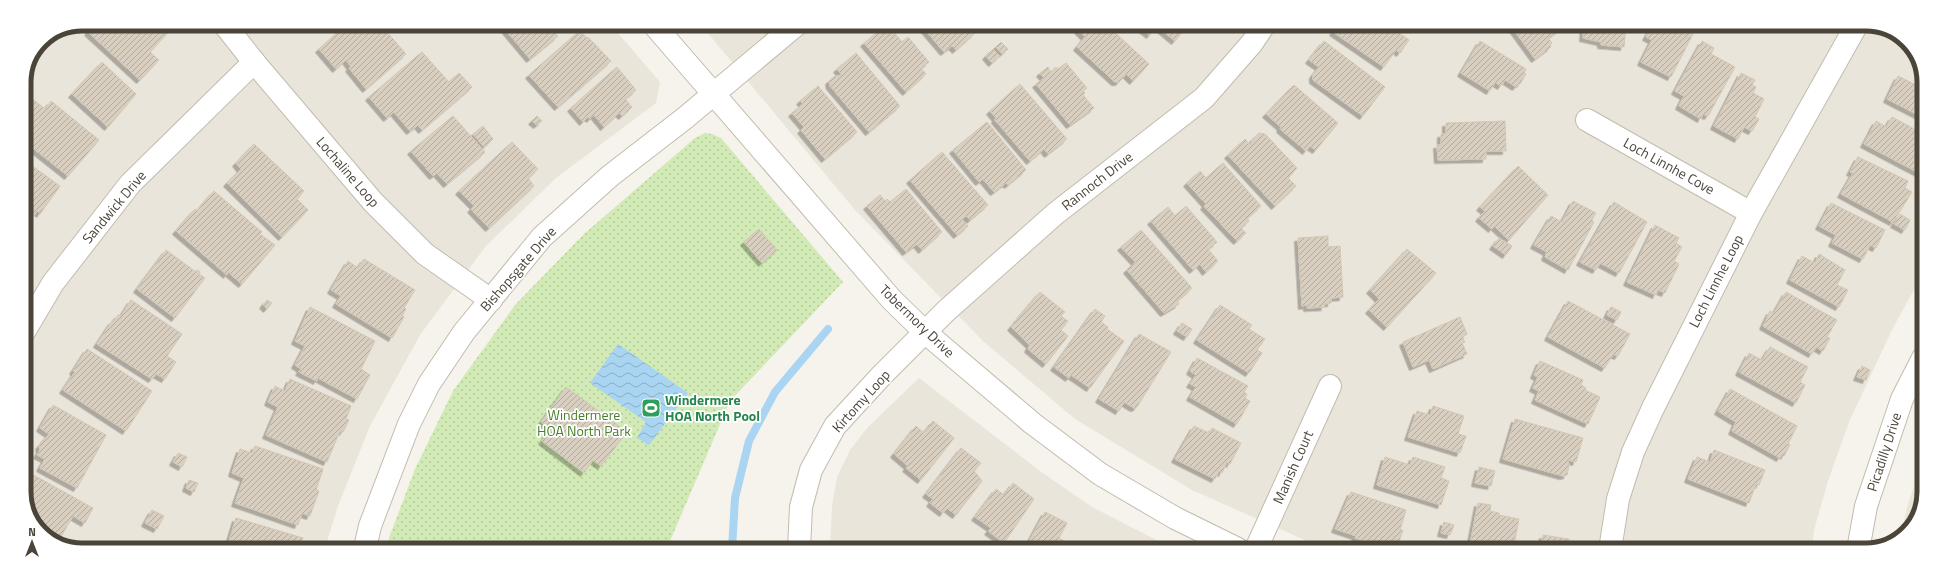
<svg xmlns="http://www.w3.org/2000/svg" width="1948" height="574" font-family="'Titillium Web',sans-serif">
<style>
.residential{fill:#eae5da}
.grass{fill:url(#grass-dots)}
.water{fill:url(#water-waves)}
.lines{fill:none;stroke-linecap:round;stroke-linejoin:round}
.stream{stroke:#a9d4f2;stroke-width:8}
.building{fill:url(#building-hatch);stroke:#d3c7b4;filter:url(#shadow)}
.minor-casing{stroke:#c2bbae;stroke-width:24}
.minor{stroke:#fff;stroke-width:22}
.labels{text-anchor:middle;stroke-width:3.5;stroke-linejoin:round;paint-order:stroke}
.street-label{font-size:14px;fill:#4b4439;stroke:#fff}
.leisure-label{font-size:14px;font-weight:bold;fill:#27864d;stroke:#fff;text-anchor:start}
.park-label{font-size:14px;fill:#4a7f2a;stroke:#fff}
.rim{fill:none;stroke:#4b4439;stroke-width:5}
</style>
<defs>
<pattern id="grass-dots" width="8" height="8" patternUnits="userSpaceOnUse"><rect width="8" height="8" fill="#d2eab5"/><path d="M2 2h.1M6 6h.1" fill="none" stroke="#b6ca9c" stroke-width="1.8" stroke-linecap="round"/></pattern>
<pattern id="water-waves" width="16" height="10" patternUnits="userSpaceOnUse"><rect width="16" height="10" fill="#a9d4f2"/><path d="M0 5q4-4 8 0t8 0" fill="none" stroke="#8caec5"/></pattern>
<pattern id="building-hatch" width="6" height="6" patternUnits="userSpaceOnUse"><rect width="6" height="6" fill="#d8cfc1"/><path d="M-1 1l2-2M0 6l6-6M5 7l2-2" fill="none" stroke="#b1aa9e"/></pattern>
<filter id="shadow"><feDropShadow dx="-3.5" dy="3.5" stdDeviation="0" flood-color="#0004"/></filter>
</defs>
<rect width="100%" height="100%" fill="#f6f3ec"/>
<g class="residential">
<path d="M82 24 611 25 660 82 656 103 556 178 486 246 420 335 370 426 338 506 325 548H67L38 530 24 496V82L41 41Z"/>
<path d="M701 25 1881 26 1910 44 1924 78 1923 273 1892 330 1849 422 1828 481 1814 530 1812 550 1325 549 1192 490 1075 419 983 341 855 210Z"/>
<path d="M919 378 1040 471 1092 507 1174 549H830L832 506 837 477 850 450 867 428Z"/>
<path d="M1922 464V507L1901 538 1907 507Z"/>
</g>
<path class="grass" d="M705 133 712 134 721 138 843 282 730 401 670 541 646 549 387 548 389 538 415 469 453 391 515 305 584 234 695 138Z"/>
<path class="water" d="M618 344 688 393 649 445 637 438 646 422 590 383Z"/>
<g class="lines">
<path class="stream" d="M732 549 735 498 749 441 775 392 828 329"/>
</g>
<g class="building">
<path d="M83 24H167L172 28 150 52 159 60 140 80 88 32 90 30Z"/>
<path d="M347 24H380L406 54 366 89 349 68 351 67 346 60 336 69 319 49Z"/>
<path d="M508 24 555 25 551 28 558 36 530 59 504 28Z"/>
<path d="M921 25H968L975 33 956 50 952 46 944 52Z"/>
<path d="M1082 25H1107L1149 64 1133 81 1126 74 1119 82H1115L1077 47 1085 37 1078 30Z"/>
<path d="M1137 25H1188L1175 41 1157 26 1150 35Z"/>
<path d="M1338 25H1388L1409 40 1400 53 1396 50 1384 67 1333 32Z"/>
<path d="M1511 26H1558L1560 29 1548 38 1552 43 1550 45 1551 47 1535 59Z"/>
<path d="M1584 26H1626L1624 47 1601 45V42L1583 38Z"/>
<path d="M1652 26H1697L1671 77 1641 62 1652 40 1646 37Z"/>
<path d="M884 27 890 33 893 31 902 42 908 37 929 62 921 68 926 74 906 92 864 43Z"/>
<path d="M577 33 583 34 587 38 588 37 611 61 558 107 529 75Z"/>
<path d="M1324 41 1385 87 1363 116 1313 80V75L1319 67 1309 60Z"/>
<path d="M1480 41 1526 69 1524 73 1526 74 1520 84H1518L1516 87 1505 80 1501 86 1495 82 1490 91 1461 73Z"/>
<path d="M1702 41 1714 48 1711 54 1735 67 1708 116 1703 114 1701 119 1679 106 1684 96 1675 91Z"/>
<path d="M1001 42 1008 49 1002 54 996 47Z"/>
<path d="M993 49 1000 56 992 63 986 56Z"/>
<path d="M422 52 449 82 459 73 472 87 422 130 418 125 410 131 394 112 387 118 369 97Z"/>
<path d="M856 53 900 106 869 132 830 86 829 81 835 76 842 75 837 69Z"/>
<path d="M102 62 136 94 108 127 72 94Z"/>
<path d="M1066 63 1087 88 1083 91 1085 93 1083 95 1094 108 1070 125 1036 84 1044 78 1040 73 1048 67 1051 72 1056 67 1058 69Z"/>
<path d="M617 67 636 90 625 99 632 107 622 116 619 113 604 127 594 115 590 119 588 117 583 122 571 108Z"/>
<path d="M1741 73 1755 80 1752 85 1756 87 1753 93 1764 99 1755 117 1759 119 1752 131 1744 127 1738 139 1714 126Z"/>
<path d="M1898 76 1918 86 1924 77V118L1887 99Z"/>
<path d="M1020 84 1067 139 1048 154 1044 149 1030 161 995 120 996 118 990 111Z"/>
<path d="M1294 85 1338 123 1316 150 1310 146 1306 151 1280 129 1281 127 1266 114Z"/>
<path d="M818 86 857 132 825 159 801 130 804 127 792 113 803 104 800 101Z"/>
<path d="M34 100 45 109 51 101 99 140 68 176 24 141V112Z"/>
<path d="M453 116 485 152 447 184 437 173 433 176 411 151Z"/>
<path d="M537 116 542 121 537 125 532 121Z"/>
<path d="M1892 117 1924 134 1923 169 1921 174 1864 144 1876 121 1886 127Z"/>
<path d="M1505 121 1506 151H1486V159L1438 160 1437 145H1441V134H1446V123Z"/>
<path d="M987 122 1026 170 1008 185 1006 183 994 192 983 179 979 182 953 150Z"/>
<path d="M483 126 493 139 484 147 473 134Z"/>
<path d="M1259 133 1265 134 1297 168 1288 178 1296 186 1275 206 1228 155 1245 139 1250 145 1253 139Z"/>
<path d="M512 142 538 169 528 178 534 186 489 228 471 209 474 206 459 191Z"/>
<path d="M254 144 304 191 297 199 308 210 282 237 227 183 241 169 236 163Z"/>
<path d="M942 152 988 205 970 220 966 216 962 219 968 226 957 235 910 180Z"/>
<path d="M1858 157 1908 181 1905 188 1912 192 1893 222 1841 194 1853 173 1850 172Z"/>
<path d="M24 160 60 186 40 214 37 211 30 221 24 217Z"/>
<path d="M1223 163 1261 206 1247 218 1249 221 1241 228 1246 233 1237 241 1204 206 1206 204 1187 183 1200 171 1206 178Z"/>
<path d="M1518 166 1548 195 1509 240 1494 226 1492 229 1479 218 1485 211 1480 207Z"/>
<path d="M906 189 942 232 922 250 917 244 906 252 867 206 880 195 885 201 887 199 890 202Z"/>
<path d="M214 191 262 232 260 234 275 245 242 284 228 272 227 275 176 231 195 209 197 211Z"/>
<path d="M1573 201 1596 213 1592 220 1594 222 1568 270 1545 257 1547 252 1534 245 1551 216 1562 222Z"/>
<path d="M1614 202 1647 222 1619 273 1600 263 1596 270 1580 262Z"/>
<path d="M1831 203 1885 230 1876 248 1870 245 1863 259 1832 243 1836 235 1819 226Z"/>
<path d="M1186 206 1217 242 1208 249 1218 261 1206 272 1200 264 1193 270 1151 221 1168 207 1175 216Z"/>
<path d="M1900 214 1910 220 1905 230 1894 224Z"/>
<path d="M1655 225 1679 238 1676 243 1682 247 1674 261 1679 264 1665 293 1658 290 1656 295 1627 282Z"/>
<path d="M759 229 777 250 762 263 744 242Z"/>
<path d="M1141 230 1192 288 1177 301 1179 304 1164 313 1127 270 1134 263 1137 264 1121 247Z"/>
<path d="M1328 236V247L1340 246 1343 297 1331 298V303L1324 304 1325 307 1307 308V305L1302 306 1298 238Z"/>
<path d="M1499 238 1512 246 1506 255 1493 246Z"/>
<path d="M1407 249 1436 273 1387 327 1369 310 1379 299 1370 290Z"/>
<path d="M166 250 196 272 197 270 200 272 199 274 205 278 175 318 137 289Z"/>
<path d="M1819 254 1845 270 1837 285 1848 290 1839 307 1790 280 1802 256 1815 263Z"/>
<path d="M364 259 415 290 404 308 406 309 402 316 404 317 392 338 336 304 341 296 331 290 348 261 358 268Z"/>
<path d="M1040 292 1065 312 1061 316 1068 321 1061 330 1068 336 1046 364 1028 349 1030 345 1011 327Z"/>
<path d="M1786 292 1837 320 1827 337 1830 338 1823 351 1816 347 1812 354 1763 326 1770 311 1774 313Z"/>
<path d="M131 300 182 334 167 356 176 362 165 379 156 374 152 379 97 344 112 321 113 322 118 315 121 316Z"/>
<path d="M267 300 272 303 267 309 263 305Z"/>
<path d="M1568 301 1630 334 1618 356 1613 354 1605 368 1548 337Z"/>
<path d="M1220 305 1252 325 1249 329 1265 339 1257 350 1262 353 1249 373 1197 340Z"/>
<path d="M310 307 375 341 361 369 370 375 357 399 318 378 317 381 299 372 301 369 295 365 305 346 295 341Z"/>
<path d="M1611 307 1621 312 1617 320 1607 315Z"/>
<path d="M1095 309 1105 316 1101 322 1108 327 1107 329 1124 341 1090 388 1071 375 1069 378 1054 367Z"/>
<path d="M1460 317 1467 334 1462 337 1465 342 1462 343 1467 354 1433 369 1429 360 1413 367 1403 342Z"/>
<path d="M1182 323 1192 329 1187 337 1177 331Z"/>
<path d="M1139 334 1171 352 1137 407 1134 408 1124 402 1119 411 1099 399Z"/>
<path d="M1770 347 1808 367 1800 382 1805 385 1796 403 1739 372 1749 353 1762 360Z"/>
<path d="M87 349 152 391 126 431 63 390 75 372 73 371Z"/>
<path d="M1197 358 1248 386 1244 392 1247 394 1245 398 1250 401 1237 424 1190 397 1196 387 1190 384 1196 375 1190 371Z"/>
<path d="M1540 361 1583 380 1581 385 1586 388 1585 390 1600 397 1588 424 1535 400 1539 391 1533 388 1538 377 1534 375Z"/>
<path d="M1862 366 1870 370 1866 380 1857 377Z"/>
<path d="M290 379 351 406 346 419 349 420 343 432 340 431 327 462 266 435 278 407 268 402 275 386 285 391Z"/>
<path d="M566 387 627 432 601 466 593 460 584 473 542 441 551 429 541 422Z"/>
<path d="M1730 389 1797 426 1788 444 1790 445 1784 456 1782 454 1780 458 1732 431 1736 422 1718 411Z"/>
<path d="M53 405 106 435 77 488 40 468 45 459 37 455 40 450 39 446 49 434 40 428Z"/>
<path d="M1433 406 1464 416 1458 434 1466 436 1460 453 1408 437 1417 411 1430 415Z"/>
<path d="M1515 419 1583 438 1576 462 1568 460 1569 466 1567 475 1563 476 1503 459Z"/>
<path d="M933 421 954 438 921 480 906 468 908 466 894 454 916 426 924 433Z"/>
<path d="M1194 426 1209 433 1212 428 1241 443 1230 464 1227 462 1222 473 1219 471 1215 479 1175 459Z"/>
<path d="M255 446 323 469 316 490 319 491 310 516 302 513 298 525 235 503 244 478 232 473 240 449 252 453Z"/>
<path d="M961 448 981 463 974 471 982 481 956 515 947 508 943 513 930 503 933 499 926 494Z"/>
<path d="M1714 450 1765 470 1759 485 1756 484 1749 503 1688 479 1697 457 1710 462Z"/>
<path d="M178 453 187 457 182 467 173 462Z"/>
<path d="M1385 457 1410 465 1413 457 1445 467 1441 478 1449 481 1441 505 1377 485Z"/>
<path d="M1479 467 1495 471 1491 486 1475 483Z"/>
<path d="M30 473 93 508 85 523 73 516 58 542 38 530 24 496V483Z"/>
<path d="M189 480 198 483 194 492 186 488Z"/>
<path d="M1013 483 1034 499 1004 543 988 531 991 528 975 517 996 489 1004 495Z"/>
<path d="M1351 492 1406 510 1400 530H1403L1398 545 1389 542 1387 548 1355 538 1356 536 1335 529Z"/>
<path d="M1478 503 1491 505 1490 511 1499 513V515L1519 519 1513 550H1469Z"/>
<path d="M152 510 164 516 157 529 145 523Z"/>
<path d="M1045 512 1067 523 1059 538 1064 541 1060 548 1062 549H1025Z"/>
<path d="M236 518 303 538 300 548H227Z"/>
<path d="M1444 522 1454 525 1450 535 1441 533Z"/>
<path d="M1543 535 1569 539 1567 550H1541Z"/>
<path d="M1714 542 1737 544V547L1756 550H1713Z"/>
<path d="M916 545 917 549H862V548Z"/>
<path d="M1666 547 1684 548 1700 550H1666Z"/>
</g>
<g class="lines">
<defs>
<g id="minor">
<path d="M224 24 254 62 373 202 425 254 491 300"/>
<path d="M654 25 892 300 926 333 1032 423 1100 474 1175 518 1238 549"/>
<path d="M1587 120 1751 213"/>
<path d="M24 332 53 283 130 184 254 62"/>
<path d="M365 548 370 526 409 424 429 384 464 332 542 237 610 176 685 118 796 25"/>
<path d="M799 549 801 507 811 470 835 426 882 375 946 311 1055 214 1204 98 1252 43 1264 25"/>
<path d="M1256 549 1330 386"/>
<path d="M1610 550 1618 499 1633 452 1653 408 1751 213 1856 26"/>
<path d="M1858 550 1866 506 1902 399 1923 358"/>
</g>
</defs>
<use href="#minor" class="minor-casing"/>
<use href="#minor" class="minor"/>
</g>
<defs>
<symbol id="stadium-square" viewBox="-11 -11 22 22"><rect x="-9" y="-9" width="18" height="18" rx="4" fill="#2e9e5b" stroke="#fff"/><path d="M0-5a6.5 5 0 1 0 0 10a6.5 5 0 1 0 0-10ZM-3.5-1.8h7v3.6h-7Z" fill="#fff"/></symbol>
</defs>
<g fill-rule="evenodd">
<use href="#stadium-square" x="640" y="397" width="22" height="22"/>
</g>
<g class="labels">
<g class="street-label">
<text transform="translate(1669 166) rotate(29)" y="5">Loch Linnhe Cove</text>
<text transform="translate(348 172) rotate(49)" y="5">Lochaline Loop</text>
<text transform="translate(1097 181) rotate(-38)" y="5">Rannoch Drive</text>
<text transform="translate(114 207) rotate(-50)" y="5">Sandwick Drive</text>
<text transform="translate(518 269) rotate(-49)" y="5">Bishopsgate Drive</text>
<text transform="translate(1716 281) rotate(-63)" y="5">Loch Linnhe Loop</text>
<text transform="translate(917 321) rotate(44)" y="5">Tobermory Drive</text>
<text transform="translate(861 401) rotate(-48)" y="5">Kirtomy Loop</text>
<text transform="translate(1884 452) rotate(-72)" y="5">Picadilly Drive</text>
<text transform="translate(1293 467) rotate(-66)" y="5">Manish Court</text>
</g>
<g class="leisure-label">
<text x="665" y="405">Windermere<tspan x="665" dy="16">HOA North Pool</tspan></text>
</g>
<g class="park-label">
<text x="584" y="420">Windermere<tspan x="584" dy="16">HOA North Park</tspan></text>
</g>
</g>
<path d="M0 0H1948V574H0ZM82 31H1866A51 51 0 0 1 1917 82V492A51 51 0 0 1 1866 543H82A51 51 0 0 1 31 492V82A51 51 0 0 1 82 31Z" fill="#fff" fill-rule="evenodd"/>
<path class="rim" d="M82 31H1866A51 51 0 0 1 1917 82V492A51 51 0 0 1 1866 543H82A51 51 0 0 1 31 492V82A51 51 0 0 1 82 31Z"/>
<g transform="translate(32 542)" stroke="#ffffff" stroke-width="3" paint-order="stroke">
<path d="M0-3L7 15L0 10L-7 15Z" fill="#4b4439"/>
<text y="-6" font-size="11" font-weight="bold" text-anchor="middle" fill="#4b4439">N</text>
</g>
</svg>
